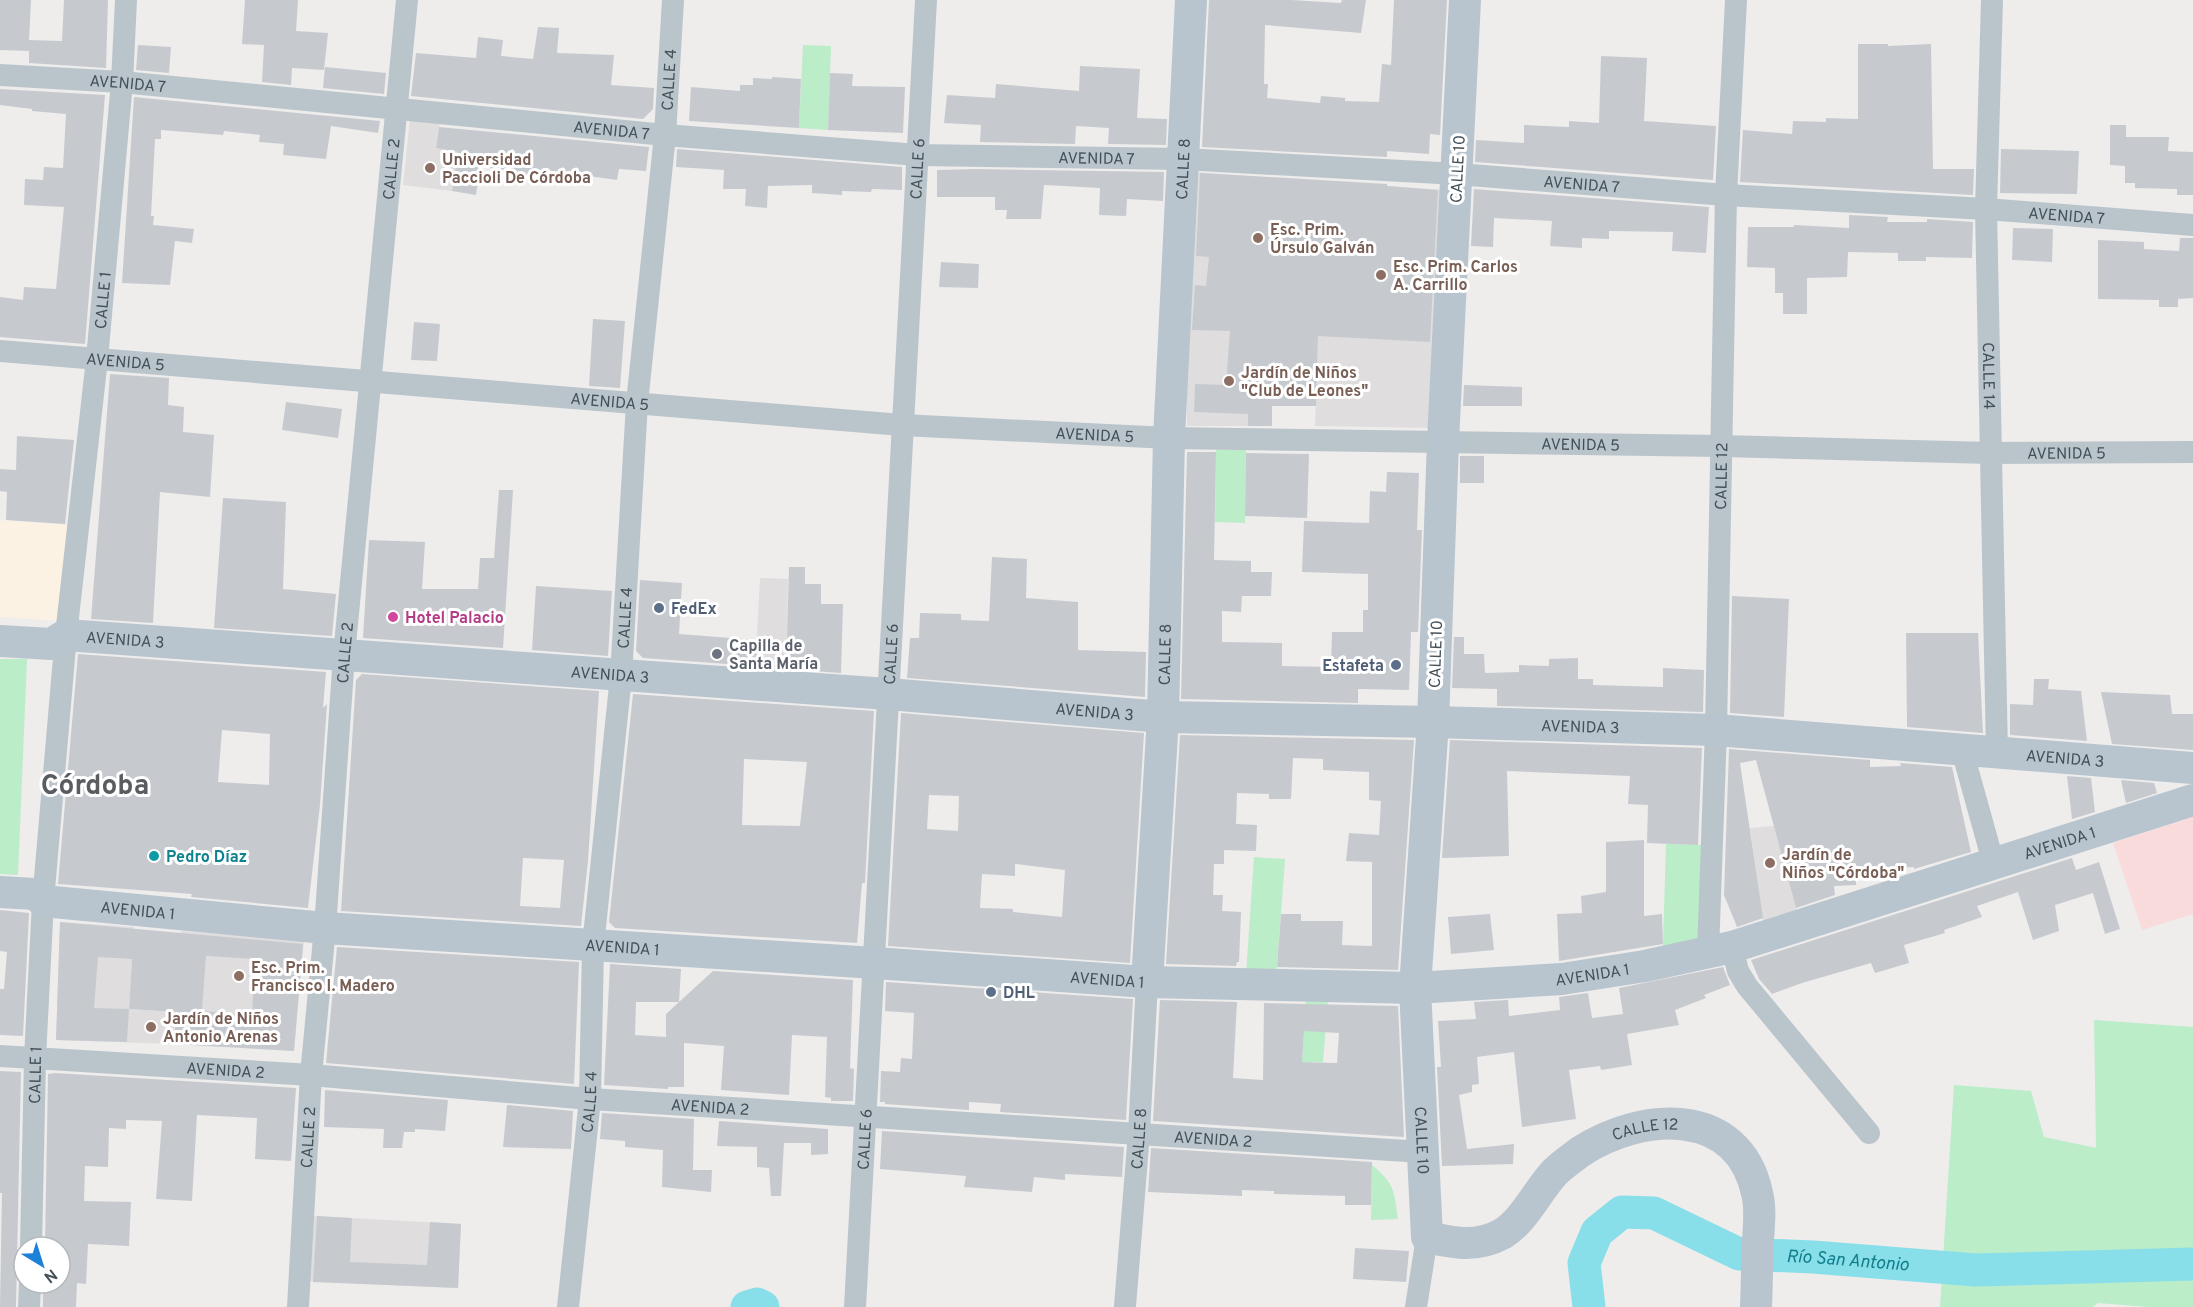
<svg xmlns="http://www.w3.org/2000/svg" width="2193" height="1307" font-family="Overpass,sans-serif">
<style>
.commercial{fill:#fbf2e4}
.education{fill:#e0ddde}
.medical{fill:#f9dbdc}
.green{fill:#baedc8}
.lines{fill:none;stroke-linecap:round;stroke-linejoin:round}
.river{stroke:#88dee9;stroke-width:33}
.building{fill:#c6cacf;fill-rule:evenodd}
.street{stroke:#bac5cb;stroke-width:22}
.secondary{stroke:#b8c5ce;stroke-width:32}
.education-dot{fill:#8d6e63;stroke:#fff;stroke-width:2}
.service-dot{fill:#5c6f8a;stroke:#fff;stroke-width:2}
.hotel-dot{fill:#d1479c;stroke:#fff;stroke-width:2}
.worship-dot{fill:#6b7280;stroke:#fff;stroke-width:2}
.culture-dot{fill:#0f9aa8;stroke:#fff;stroke-width:2}
.labels{text-anchor:middle;stroke-width:6;stroke-linejoin:round;paint-order:stroke}
.street-label{font-size:16px;fill:#455159;stroke:#fff}
.education-label{font-size:16px;font-weight:bold;fill:#785e54;stroke:#fff;text-anchor:start}
.service-label{font-size:16px;font-weight:bold;fill:#4e5e75;stroke:#fff;text-anchor:start}
.hotel-label{font-size:16px;font-weight:bold;fill:#b23c85;stroke:#fff;text-anchor:start}
.worship-label{font-size:16px;font-weight:bold;fill:#5b616d;stroke:#fff;text-anchor:start}
.culture-label{font-size:16px;font-weight:bold;fill:#0d838f;stroke:#fff;text-anchor:start}
.water-label{font-size:18px;font-style:italic;fill:#107e8b;stroke:#fff}
.town-label{font-size:28px;font-weight:bold;fill:#595d61;stroke:#fff}
</style>
<rect width="100%" height="100%" fill="#efecec"/>
<path class="commercial" d="M0 520 70 525 63 621 0 617Z"/>
<g class="education">
<path d="M410 118 440 120 436 148 458 152 452 191 403 185Z"/>
<path d="M1194 172 1444 190 1431 428 1315 426 1318 338 1271 337 1272 426H1187V335Z"/>
<path d="M760 578 788 579 786 676 755 674Z"/>
<path d="M1774 826 1797 911 1763 922 1750 828Z"/>
<path d="M60 922 134 927 129 1009 176 1012 181 931 304 940 294 1051 174 1044 56 1040Z"/>
<path d="M312 1216 461 1224 458 1288 308 1281Z"/>
</g>
<path class="medical" d="M2193 817V914L2142 930 2113 843Z"/>
<g class="green">
<path d="M803 45 831 46 828 130 799 128Z"/>
<path d="M1216 450H1246L1245 523 1215 522Z"/>
<path d="M0 659H27L18 875 0 874Z"/>
<path d="M1666 844 1702 845 1698 939 1663 946Z"/>
<path d="M1254 857 1285 859 1276 977 1246 975Z"/>
<path d="M1306 999 1328 1000 1323 1062H1302Z"/>
<path d="M2094 1020 2193 1027V1307H2147L2098 1303 2093 1307H1940L1954 1085 2031 1091 2044 1137 2096 1148Z"/>
<path d="M1372 1165C1395 1184 1394 1191 1398 1219L1371 1220Z"/>
</g>
<g class="lines">
<g class="river">
<path d="M747 1307 757 1304 763 1307"/>
<path id="s1" d="M1589 1307 1584 1263 1597 1232 1622 1212 1654 1213 1739 1254 1813 1257 1976 1270 2193 1264"/>
</g>
</g>
<g class="building">
<path d="M0 0H31L29 40 62 41 64 0H108L106 68 29 63V50V51L0 50Z"/>
<path d="M245 0H298L296 31 328 33 324 70 292 68 291 85 262 82 264 45 242 44Z"/>
<path d="M1209 0H1291L1341 3 1342 0H1366L1361 33 1265 25 1264 84H1268L1267 98 1320 103 1321 96 1345 98V101L1379 102 1382 64 1391 65 1394 0H1447L1440 135 1430 134 1429 154 1387 151V157L1202 147Z"/>
<path d="M538 27 559 28 557 53 614 55 611 85 654 88 653 109 643 119 411 96 416 53 476 58 478 37 503 40 501 56 533 59Z"/>
<path d="M1858 44H1888V46L1931 44 1933 169H1974L1973 195 1740 182 1743 130 1792 134 1793 121 1826 122V118L1858 119Z"/>
<path d="M138 45 171 47 169 73 136 70Z"/>
<path d="M1601 56 1647 58 1644 121 1716 126 1713 180 1475 162 1476 140 1524 143V125L1569 127V121L1599 123Z"/>
<path d="M1080 66 1140 69 1137 118 1167 119 1166 145 1108 144 1109 128 1076 126 1075 144 980 142 981 125 944 123 947 95 995 98 996 84 1079 91Z"/>
<path d="M325 67 386 73 384 94 323 88Z"/>
<path d="M830 73 853 74 852 86 905 87 903 133 828 130Z"/>
<path d="M772 77 801 79 799 128 689 121 691 87 740 91V85H753V78L772 79Z"/>
<path d="M0 89 105 95 85 344 0 337V297L23 300 24 287 56 289 64 207 24 205 25 179 43 180 44 167 63 168 66 114 32 111V109L0 105Z"/>
<path d="M134 97 380 121 378 133 331 126 326 159 283 155 284 144 259 142 260 135 224 131 223 135 161 130V139H155L151 216H154L153 225 194 229 192 243 175 241 170 285 122 283Z"/>
<path d="M2110 125H2126V137H2169L2168 151 2193 152V195H2177V189L2135 188V183H2125V166L2110 165Z"/>
<path d="M439 127 649 147 646 171 619 169 617 180 546 170 544 182 521 180 522 173 480 166 476 195 452 191 458 152 436 148Z"/>
<path d="M677 149 902 167V190L872 189 871 192 842 191V195L812 193V185L768 186 767 208 745 206 746 189H723L724 170 676 167Z"/>
<path d="M2001 149 2079 151 2077 194 2000 193Z"/>
<path d="M976 169 1164 172 1163 201 1127 199 1126 216 1099 215 1100 188 1044 185 1041 219H1006L1007 210H995V197H937V170Z"/>
<path d="M1200 173 1387 184V186L1438 190 1430 342 1318 336 1316 406H1272V426H1248V414L1194 412 1195 384 1226 385 1230 331 1192 330 1195 285 1206 286 1209 257 1196 256Z"/>
<path d="M1474 189 1709 207 1706 253 1672 251 1673 232 1609 231V239L1582 238V248L1550 246 1552 221 1494 218 1493 247 1471 246Z"/>
<path d="M1849 215 1888 217 1887 222H1927V219L1973 222 1972 258 1926 257V261H1898V253L1848 252 1847 277 1807 278V314H1783V293H1775V268L1747 267 1748 227H1794V225L1849 228Z"/>
<path d="M2013 228 2053 229 2052 262 2012 260Z"/>
<path d="M2180 238H2193V298L2178 299V307H2159V300L2098 299V240L2144 242V249L2179 251Z"/>
<path d="M941 262 979 264 978 288 939 287Z"/>
<path d="M593 319 625 321 620 388 589 386Z"/>
<path d="M414 322 440 324 437 361 411 360Z"/>
<path d="M110 374 169 378 168 405 184 407 183 432 214 435 210 497 160 492 153 623 91 619Z"/>
<path d="M1464 385 1522 387V406H1463Z"/>
<path d="M286 402 342 409 338 438 282 430Z"/>
<path d="M17 436 74 440 65 524 6 520 7 492 0 491V469L16 470Z"/>
<path d="M1187 452H1216L1214 560 1251 561V572H1272L1271 596H1242L1241 612 1222 611V642L1282 643V666L1331 667 1332 632H1363V610H1368V574L1302 572 1304 521 1369 523 1370 491 1386 492 1387 472 1419 473 1417 530H1422L1418 632H1411L1409 690 1358 689V703L1181 699Z"/>
<path d="M1246 453 1309 454 1307 518 1245 516Z"/>
<rect x="1460" y="456" width="24" height="27"/>
<path d="M499 490H513L503 648 363 638 369 540 425 542 422 589H478L480 558H494Z"/>
<path d="M223 498 286 502 283 589 336 594 332 636 214 628Z"/>
<path d="M992 557 1027 559 1026 598 1078 602V650L1146 652 1145 697 907 678 910 638H919L920 613 961 614V620L989 621Z"/>
<path d="M789 567H805V584H821V604H843L841 673 786 669Z"/>
<path d="M640 580 682 583 679 634 757 640 756 666 643 658 636 651Z"/>
<path d="M536 586 612 591 608 656 532 650Z"/>
<path d="M1732 596 1789 599 1784 717 1730 713Z"/>
<path d="M1906 633H1978L1983 733 1907 727Z"/>
<path d="M1454 637H1464V654H1484L1485 673 1519 672V665L1549 666V659L1578 658V679H1593V685L1663 687V668L1704 670 1703 712 1497 706V689L1452 688Z"/>
<path d="M78 654 326 672 323 708 327 704 320 805 308 908 191 897 192 894 58 884ZM222 730 270 734 269 785 218 782Z"/>
<path d="M362 674 599 691 588 861 581 926 341 911 356 680ZM523 858 564 860 560 908 520 906Z"/>
<path d="M2034 679H2049L2048 689 2081 691 2087 741 2010 735V704L2033 705Z"/>
<path d="M2101 692 2170 695 2172 714H2193V750L2112 744Z"/>
<path d="M633 694 874 711 865 883H862L857 943 615 928 609 922ZM744 759 807 762 800 826 742 825Z"/>
<path d="M901 713 1144 733 1130 963 888 946ZM929 795 959 796 958 831 927 829ZM1015 864 1065 870 1062 917 1013 912V909L980 908 982 874 1015 876Z"/>
<path d="M1180 735 1414 740 1398 970 1277 967 1281 914H1301V921H1343L1342 945 1372 946V862L1346 861 1349 833 1379 835 1381 801 1369 800V772L1323 770V759L1293 758 1291 799H1269V794L1237 793 1236 824 1257 825 1256 851 1224 850V864H1214L1213 895H1223L1222 911 1241 912 1239 962H1237L1236 966 1166 964Z"/>
<path d="M1450 740 1702 748 1698 845 1647 843 1648 805 1628 804 1630 776 1507 771 1509 856 1442 858Z"/>
<path d="M1729 749 1870 760V767L1901 766 1900 763 1952 767 1971 852 1914 869V867L1894 868 1877 872V877H1856V885L1834 886 1835 895 1796 908 1756 760 1740 763 1763 918 1737 927 1724 895Z"/>
<path d="M2067 776 2091 778 2095 812 2072 819Z"/>
<path d="M2121 780 2154 783 2157 793 2126 803Z"/>
<path d="M1644 840V916L1662 914 1663 944 1559 961 1557 914 1582 913 1581 896 1606 892V842Z"/>
<path d="M2072 858 2076 870 2099 862 2120 929 2105 934 2093 893 2055 905 2059 931 2033 940 2018 892 1977 906 1982 917 1944 930 1945 933 1904 945 1909 963 1875 973 1871 963 1802 983 1772 994 1759 979 1751 960Z"/>
<path d="M0 910 29 913 23 1036 0 1035V989H4L7 952 0 951Z"/>
<path d="M1490 914 1494 950 1451 954 1448 917Z"/>
<path d="M60 922 303 944 294 1051 174 1044 176 1012 129 1009 127 1042 56 1040ZM206 956 255 959 252 1015 202 1011ZM98 957 132 959 129 1009 94 1008Z"/>
<path d="M337 947 579 962 574 1084 326 1063Z"/>
<path d="M610 964 681 969 679 1002 713 971 853 980 850 1068 854 1069 853 1101H831V1098L825 1097 827 1037 792 1035 789 1095 721 1090 724 1046 684 1043V1087H668V1089L604 1085ZM636 1002H679L666 1014V1037L635 1035Z"/>
<path d="M1723 967 1730 985 1704 995 1706 998 1675 1010 1679 1025 1627 1034 1632 1065 1601 1070 1600 1066 1569 1070 1576 1119 1522 1127 1514 1052 1477 1057 1479 1084 1472 1085V1092L1459 1095 1467 1149 1514 1144 1513 1164 1442 1166 1437 1067H1441L1438 1021 1476 1019 1474 1002 1508 1000 1509 1016 1560 1010 1559 997 1588 993 1592 1018 1623 1014 1619 988Z"/>
<path d="M886 982 1133 999 1126 1120 1000 1112 1001 1104 969 1102V1110L885 1104V1102H880L881 1071 900 1072 901 1058 912 1059 914 1013 885 1011Z"/>
<path d="M1160 1000 1237 1002 1233 1078 1263 1080 1264 1003 1398 1006 1404 1137 1153 1121ZM1304 1031 1339 1033 1337 1063 1302 1062Z"/>
<path d="M0 1071 21 1072 16 1307H0L2 1193H0Z"/>
<path d="M55 1073 296 1088 291 1161 255 1159 257 1118 197 1115 192 1201 156 1199 162 1121 126 1120V1129L109 1128 108 1167 85 1166 84 1201 131 1202 129 1246 88 1244 86 1284 77 1283 76 1307H43V1283H60V1247H45L48 1074Z"/>
<path d="M325 1090 448 1100 445 1131 415 1129V1132H404L402 1148H383L384 1129 324 1127Z"/>
<path d="M507 1105 573 1111 571 1149 503 1147Z"/>
<path d="M602 1113 694 1119 693 1170H712L711 1192 662 1187 663 1150 625 1147V1141L600 1139Z"/>
<path d="M719 1121 828 1129V1154L811 1155V1143H784L781 1196H771L769 1168 757 1167V1147L717 1146Z"/>
<path d="M882 1131 1124 1147 1122 1177 1065 1174V1180L1034 1177 1032 1192 964 1187 966 1176 880 1169Z"/>
<path d="M1151 1148 1372 1162 1371 1205H1345V1196L1274 1194V1191L1242 1190V1196L1148 1192Z"/>
<path d="M317 1216 352 1218 350 1262 427 1265 430 1222 461 1224 458 1288 313 1282Z"/>
<path d="M1355 1248 1409 1251 1406 1282 1353 1279Z"/>
</g>
<g class="lines">
<g class="street">
<path id="s2" d="M1992 0 1986 209 1997 753"/>
<path id="s3" d="M0 75 122 82 665 135 918 155 1183 159 1457 174 1726 195 1986 209 2193 225"/>
<path id="s4" d="M0 351 902 425 1169 438 1722 446 1990 453 2193 452"/>
<path d="M1962 750 1994 865"/>
<path d="M1732 947 1738 971 1747 986 1869 1133"/>
<path id="s5" d="M1708 952 1716 730 1726 195 1736 0"/>
<path id="s6" d="M0 1056 311 1075 590 1099 1422 1152"/>
<path id="s7" d="M31 1247 35 1058 43 901 66 635 97 359 122 82 126 0"/>
<path id="s8" d="M1125 1306 1139 1133 1147 982"/>
<path d="M29 1307 30 1283"/>
<path id="s9" d="M298 1307 311 1075 325 928 344 655 407 0"/>
<path id="s10" d="M568 1307 590 1099 593 946 621 676 637 403 665 135 673 0"/>
<path id="s11" d="M855 1307 926 0"/>
<path d="M1416 1307 1427 1237"/>
</g>
<g class="secondary">
<path id="s12" d="M1465 0 1443 441 1433 722 1415 988 1427 1237C1454 1243 1476 1248 1502 1234 1525 1220 1537 1191 1555 1172 1562 1165 1572 1158 1580 1152 1641 1112 1738 1105 1757 1193 1761 1208 1759 1224 1758 1239 1757 1261 1757 1284 1756 1307"/>
<path id="s13" d="M0 641 51 644 66 635 888 694 1163 717 1433 722 1716 730 2193 768"/>
<path id="s14" d="M0 892 35 894 43 901 325 928 875 963 1147 982 1415 988 1562 979 1645 966 1732 947 2193 800"/>
<path id="s15" d="M1147 982 1163 717 1169 438 1191 0"/>
</g>
</g>
<g class="education-dot">
<circle cx="430" cy="168" r="6"/>
<circle cx="1258" cy="238" r="6"/>
<circle cx="1381" cy="275" r="6"/>
<circle cx="1229" cy="381" r="6"/>
<circle cx="1770" cy="863" r="6"/>
<circle cx="239" cy="976" r="6"/>
<circle cx="151" cy="1027" r="6"/>
</g>
<g class="service-dot">
<circle cx="659" cy="608" r="6"/>
<circle cx="1396" cy="665" r="6"/>
<circle cx="991" cy="992" r="6"/>
</g>
<circle class="hotel-dot" cx="393" cy="617" r="6"/>
<circle class="worship-dot" cx="717" cy="654" r="6"/>
<circle class="culture-dot" cx="154" cy="856" r="6"/>
<g class="labels">
<g class="street-label">
<text dy="6" stroke="none"><textPath href="#s10" startOffset="1232">CALLE 4</textPath></text>
<text dy="6" stroke="none"><textPath href="#s3" startOffset="128">AVENIDA 7</textPath></text>
<text dy="6" stroke="none"><textPath href="#s3" startOffset="614">AVENIDA 7</textPath></text>
<text dy="6" stroke="none"><textPath href="#s3" startOffset="1100">AVENIDA 7</textPath></text>
<text dy="6" stroke="none"><textPath href="#s11" startOffset="1140">CALLE 6</textPath></text>
<text dy="6" stroke="none"><textPath href="#s15" startOffset="814">CALLE 8</textPath></text>
<text dy="6" stroke="none"><textPath href="#s9" startOffset="1142">CALLE 2</textPath></text>
<text transform="translate(1457 169) rotate(-87)" y="6">CALLE 10</text>
<text dy="6" stroke="none"><textPath href="#s3" startOffset="1586">AVENIDA 7</textPath></text>
<text dy="6" stroke="none"><textPath href="#s3" startOffset="2072">AVENIDA 7</textPath></text>
<text dy="6" stroke="none"><textPath href="#s7" startOffset="950">CALLE 1</textPath></text>
<text dy="6" stroke="none"><textPath href="#s4" startOffset="126">AVENIDA 5</textPath></text>
<text dy="6" stroke="none"><textPath href="#s2" startOffset="376">CALLE 14</textPath></text>
<text dy="6" stroke="none"><textPath href="#s4" startOffset="612">AVENIDA 5</textPath></text>
<text dy="6" stroke="none"><textPath href="#s4" startOffset="1098">AVENIDA 5</textPath></text>
<text dy="6" stroke="none"><textPath href="#s4" startOffset="1584">AVENIDA 5</textPath></text>
<text dy="6" stroke="none"><textPath href="#s4" startOffset="2070">AVENIDA 5</textPath></text>
<text dy="6" stroke="none"><textPath href="#s5" startOffset="476">CALLE 12</textPath></text>
<text dy="6" stroke="none"><textPath href="#s10" startOffset="692">CALLE 4</textPath></text>
<text dy="6" stroke="none"><textPath href="#s13" startOffset="128">AVENIDA 3</textPath></text>
<text dy="6" stroke="none"><textPath href="#s9" startOffset="656">CALLE 2</textPath></text>
<text dy="6" stroke="none"><textPath href="#s11" startOffset="654">CALLE 6</textPath></text>
<text dy="6" stroke="none"><textPath href="#s15" startOffset="328">CALLE 8</textPath></text>
<text transform="translate(1435 654) rotate(-88)" y="6">CALLE 10</text>
<text dy="6" stroke="none"><textPath href="#s13" startOffset="614">AVENIDA 3</textPath></text>
<text dy="6" stroke="none"><textPath href="#s13" startOffset="1100">AVENIDA 3</textPath></text>
<text dy="6" stroke="none"><textPath href="#s13" startOffset="1586">AVENIDA 3</textPath></text>
<text dy="6" stroke="none"><textPath href="#s13" startOffset="2072">AVENIDA 3</textPath></text>
<text dy="6" stroke="none"><textPath href="#s14" startOffset="2085">AVENIDA 1</textPath></text>
<text dy="6" stroke="none"><textPath href="#s14" startOffset="141">AVENIDA 1</textPath></text>
<text dy="6" stroke="none"><textPath href="#s14" startOffset="627">AVENIDA 1</textPath></text>
<text dy="6" stroke="none"><textPath href="#s14" startOffset="1599">AVENIDA 1</textPath></text>
<text dy="6" stroke="none"><textPath href="#s14" startOffset="1113">AVENIDA 1</textPath></text>
<text dy="6" stroke="none"><textPath href="#s6" startOffset="226">AVENIDA 2</textPath></text>
<text dy="6" stroke="none"><textPath href="#s7" startOffset="172">CALLE 1</textPath></text>
<text dy="6" stroke="none"><textPath href="#s10" startOffset="206">CALLE 4</textPath></text>
<text dy="6" stroke="none"><textPath href="#s6" startOffset="712">AVENIDA 2</textPath></text>
<text dy="6" stroke="none"><textPath href="#s12" startOffset="1500">CALLE 12</textPath></text>
<text dy="6" stroke="none"><textPath href="#s9" startOffset="170">CALLE 2</textPath></text>
<text dy="6" stroke="none"><textPath href="#s6" startOffset="1216">AVENIDA 2</textPath></text>
<text dy="6" stroke="none"><textPath href="#s11" startOffset="168">CALLE 6</textPath></text>
<text dy="6" stroke="none"><textPath href="#s8" startOffset="168">CALLE 8</textPath></text>
<text dy="6" stroke="none"><textPath href="#s12" startOffset="1142">CALLE 10</textPath></text>
</g>
<g class="education-label">
<text x="442" y="165">Universidad<tspan x="442" dy="18">Paccioli De Córdoba</tspan></text>
<text x="1270" y="235">Esc. Prim.<tspan x="1270" dy="18">Úrsulo Galván</tspan></text>
<text x="1393" y="272">Esc. Prim. Carlos<tspan x="1393" dy="18">A. Carrillo</tspan></text>
<text x="1241" y="378">Jardín de Niños<tspan x="1241" dy="18">"Club de Leones"</tspan></text>
<text x="1782" y="860">Jardín de<tspan x="1782" dy="18">Niños "Córdoba"</tspan></text>
<text x="251" y="973">Esc. Prim.<tspan x="251" dy="18">Francisco I. Madero</tspan></text>
<text x="163" y="1024">Jardín de Niños<tspan x="163" dy="18">Antonio Arenas</tspan></text>
</g>
<g class="service-label">
<text x="671" y="614">FedEx</text>
<text x="1384" y="671" text-anchor="end">Estafeta</text>
<text x="1003" y="998">DHL</text>
</g>
<g class="hotel-label">
<text x="405" y="623">Hotel Palacio</text>
</g>
<g class="worship-label">
<text x="729" y="651">Capilla de<tspan x="729" dy="18">Santa María</tspan></text>
</g>
<g class="culture-label">
<text x="166" y="862">Pedro Díaz</text>
</g>
<g class="water-label">
<text dy="6" stroke="none"><textPath href="#s1" startOffset="345">Río San Antonio</textPath></text>
</g>
<g class="town-label">
<text x="95" y="794">Córdoba</text>
</g>
</g>
<g transform="translate(42 1265) rotate(142)"><circle r="28" fill="#ffffff" stroke="#b5b9bd" stroke-width="1.5"/>
<path d="M0-4.5L10 22L0 15L-10 22Z" fill="#1d81d7"/>
<text y="-9" font-size="16" font-weight="bold" text-anchor="middle" fill="#455159">N</text>
</g>
</svg>
